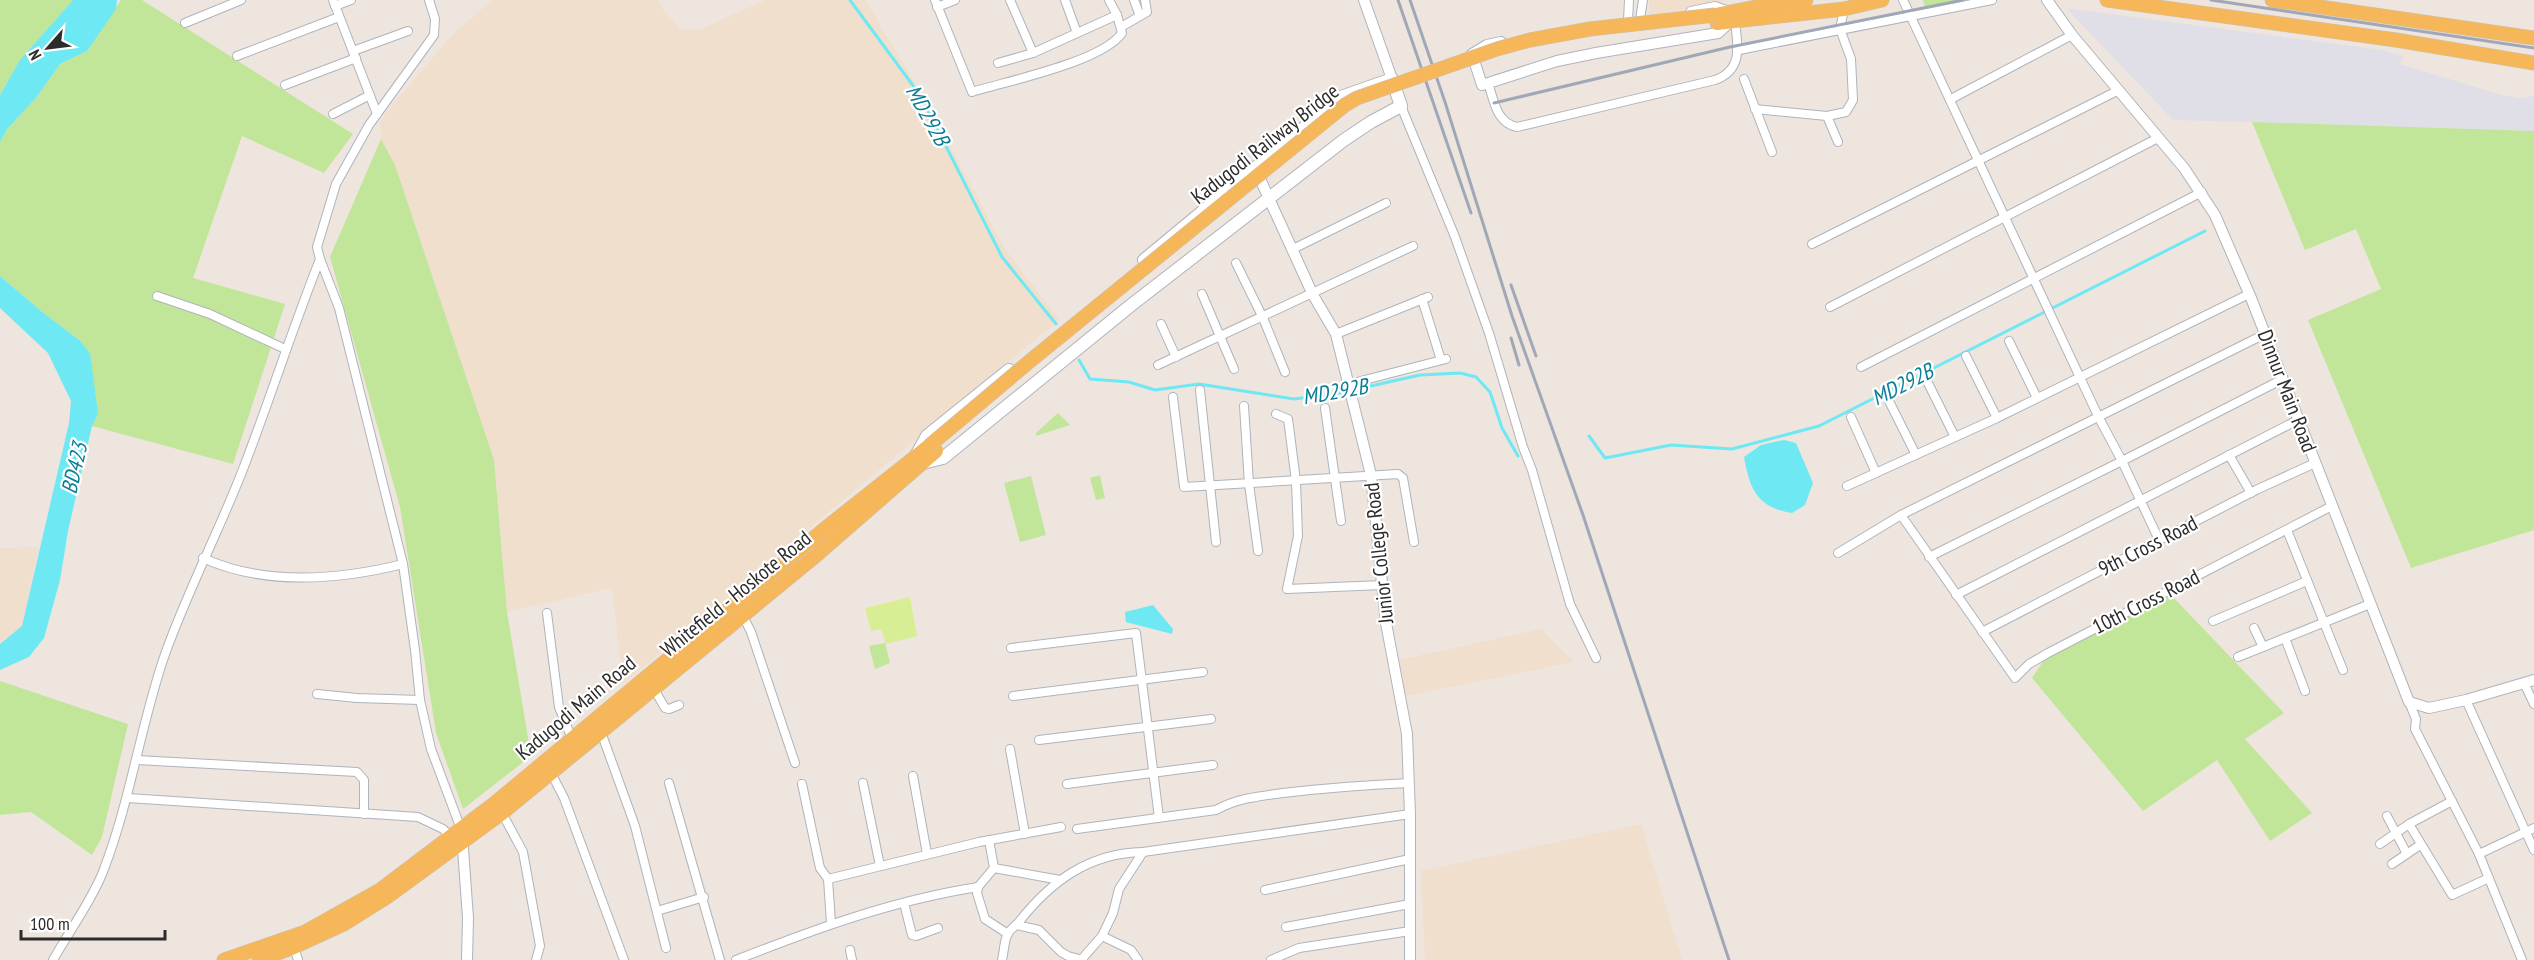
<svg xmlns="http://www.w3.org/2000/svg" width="2534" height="960" font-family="'PT Sans Narrow',sans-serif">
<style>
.industrial{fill:#e0dfe7}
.education{fill:#f0dfcd}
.green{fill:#c1e699}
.pitch{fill:#d8ee95}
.water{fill:#6ee8f3}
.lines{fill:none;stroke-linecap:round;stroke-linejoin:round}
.stream{stroke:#6ee8f3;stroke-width:3}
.minor-casing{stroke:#aeb4bc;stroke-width:10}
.tertiary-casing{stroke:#aeb4bc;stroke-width:12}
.secondary-casing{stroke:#aeb4bc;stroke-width:14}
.primary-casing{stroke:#c4c4c4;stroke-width:15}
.minor{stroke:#fff;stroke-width:8}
.tertiary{stroke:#fff;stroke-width:10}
.secondary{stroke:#fff;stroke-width:12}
.primary{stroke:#f6b75b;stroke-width:14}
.rail{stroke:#a0a8b7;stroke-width:3}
.primary-bridge-casing{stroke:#c4c4c4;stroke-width:15;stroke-linecap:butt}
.primary-bridge{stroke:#f6b75b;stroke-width:14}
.labels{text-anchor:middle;stroke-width:4.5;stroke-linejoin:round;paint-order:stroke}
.street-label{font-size:21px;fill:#2c2c2c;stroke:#fff}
.water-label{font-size:22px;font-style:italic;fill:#097e95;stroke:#fff}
</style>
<rect width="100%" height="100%" fill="#eee5de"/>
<path class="industrial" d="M2066 8 2383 50 2403 56 2400 64 2499 94 2519 98 2534 96V131L2173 120Z"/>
<g class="education">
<path d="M492 0H658L664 10 680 29H701L765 0H865L924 98 1005 249 1060 321 1042 334 623 684 612 588 507 612 494 460 395 165 381 139 380 122 394 103 451 36Z"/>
<path d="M1650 0H1725L1648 19Z"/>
<path d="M39 547 22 626 0 643V548Z"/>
<path d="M1541 629 1574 662 1405 696 1399 660Z"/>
<path d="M1641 824 1682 960H1425L1421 871Z"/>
</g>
<g class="green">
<path d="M0 0H73L20 60 0 95Z"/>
<path d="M121 0H142L353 134 324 173 242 136 193 278 285 304 233 464 92 426 98 414 78 339 41 311 0 276V142L7 129 36 98 60 64 87 51Z"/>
<path d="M1923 0H1974L1925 9Z"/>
<path d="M2252 122 2534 131V530L2411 568 2308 320 2381 289 2356 229 2305 250Z"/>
<path d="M381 139 395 165 494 460 507 612 531 756 463 809 436 733 400 507 330 257Z"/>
<path d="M1058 413 1070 425 1036 436V433Z"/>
<path d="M1100 475 1105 498 1096 500 1090 478Z"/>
<path d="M1031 476 1046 535 1020 542 1004 483Z"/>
<path d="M2171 595 2284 713 2245 739 2312 813 2270 841 2217 760 2143 811 2032 678 2044 660Z"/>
<path d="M885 643 890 663 875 669 869 646Z"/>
<path d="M0 681 128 724 102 837 92 855 31 812 0 815Z"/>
</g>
<path class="pitch" d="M910 597 917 636 886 644 881 629 871 631 865 608Z"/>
<g class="water">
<path d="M73 0H117L116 9 87 51 60 64 36 98 7 129 0 142V95L20 60Z"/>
<path d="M0 276 41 311 78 339 90 353 98 414 92 426 68 531 60 580 44 638 29 657 0 670V644L22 626 69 423 71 401 48 353 0 308Z"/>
<path d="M1784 440 1796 443 1813 483 1805 505 1792 513C1757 507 1750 490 1744 457L1761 445Z"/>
<path d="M1153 605 1173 629 1172 634 1126 622 1125 612Z"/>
</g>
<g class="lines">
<g class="stream">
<path d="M850 0 920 95 1002 257 1056 324"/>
<path d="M1079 360 1090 379 1129 382 1155 390 1199 384 1294 399 1335 394 1420 375 1460 373 1476 377 1490 392 1502 428 1518 456"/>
<path d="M1589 436 1605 458 1671 445 1732 449 1819 426 2205 231"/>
</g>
<defs>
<g id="minor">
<path d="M333 0 377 114"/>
<path d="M935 0 972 92C1007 81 1102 62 1122 33L1117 15 1109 0"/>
<path d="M1010 0 1033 53 1117 15"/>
<path d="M1065 0 1077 33"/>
<path d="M1134 0 1140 16"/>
<path d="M1903 0 2099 418 2122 461 1929 557"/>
<path d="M335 6 351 0"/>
<path d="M937 7 955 0"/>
<path d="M1640 20 1643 0"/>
<path d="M1628 21 1629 0"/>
<path d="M185 23 241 0"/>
<path d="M1121 27 1147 12 1145 0"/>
<path d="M1739 50 1992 0"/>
<path d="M353 51 408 31"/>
<path d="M237 56 339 17"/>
<path d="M998 63 1033 53"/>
<path d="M1744 79 1772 152"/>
<path d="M1488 83C1494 100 1496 123 1517 127L1715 80C1743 70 1738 46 1735 22"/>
<path d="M285 85 356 58"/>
<path d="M1951 99 2072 35"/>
<path d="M1401 106 1455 237 1489 333 1523 447 1532 470 1570 604 1596 658"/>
<path d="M1755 109 1827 116 1838 142"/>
<path d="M333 114 370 95"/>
<path d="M1827 116 1846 112 1853 100 1851 59 1840 29 1844 9"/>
<path d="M1812 244 2119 90"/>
<path d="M1293 249 1386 203"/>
<path d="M320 259 339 308 403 564 415 650 420 700 431 749 461 829"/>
<path d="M1236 263 1263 318 1285 372"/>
<path d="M1202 294 1234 369"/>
<path d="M157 296 210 314 285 349"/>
<path d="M1422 299 1441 360"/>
<path d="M1830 307 2158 138"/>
<path d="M1161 324 1176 357"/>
<path d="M1336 334 1428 297"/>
<path d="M2009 341 2037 398"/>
<path d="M1966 356 1997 418"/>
<path d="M1158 365 1413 246"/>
<path d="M1861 367 2202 192"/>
<path d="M1926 379 1955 437"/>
<path d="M1349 384 1446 359"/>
<path d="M1200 390 1216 542"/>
<path d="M1886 395 1916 455"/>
<path d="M1173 397 1184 487 1398 474 1403 478 1414 542"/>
<path d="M1244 406 1249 484 1258 551"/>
<path d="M1325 408 1341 521"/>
<path d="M1276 414 1288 419 1296 481 1298 536 1287 589 1382 585"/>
<path d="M1851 417 1876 473"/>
<path d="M2229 455 2251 493"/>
<path d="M1847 486 1997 418 2249 294"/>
<path d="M1901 515 2015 678 2029 664 2048 653 2332 506"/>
<path d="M2287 530 2343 670"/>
<path d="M2159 540 2122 461 2283 379"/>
<path d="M1838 553 1901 515 2265 334"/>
<path d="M203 558C264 586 339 580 403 564"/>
<path d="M1956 595 2298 420"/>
<path d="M547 613 559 707 572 739"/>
<path d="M742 614 751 632 795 763"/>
<path d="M2213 621 2307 581"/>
<path d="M2254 628 2263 647"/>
<path d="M1982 632 2256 490 2315 463"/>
<path d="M2285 638 2305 691"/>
<path d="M1011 648 1136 633 1159 818"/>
<path d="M2238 657 2370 604"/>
<path d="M2524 683 2534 704"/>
<path d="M654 689 665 708 669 709 679 705"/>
<path d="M317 694 357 698 420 700"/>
<path d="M1013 696 1203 672"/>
<path d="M2466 700 2534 850"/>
<path d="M2409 702 2416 719 2415 729 2479 854 2522 960"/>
<path d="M601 732 635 826 666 948"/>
<path d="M1039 740 1211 719"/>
<path d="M1010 749 1025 834"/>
<path d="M137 760 357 772 364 780V814"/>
<path d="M551 773 564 798 624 960"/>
<path d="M913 776 927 854"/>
<path d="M669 783 720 960"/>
<path d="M863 783 880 866"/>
<path d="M802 784 820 868 828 879"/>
<path d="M1067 784 1213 765"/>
<path d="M128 798 418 817 443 829 450 836"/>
<path d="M2452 801 2409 824 2452 895 2489 878"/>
<path d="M502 813 523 852 540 946 536 960"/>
<path d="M2387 816 2407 854"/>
<path d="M1077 829 1216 810C1238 798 1260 796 1283 793 1325 788 1367 785 1409 783"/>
<path d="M989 840 994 868 978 887 977 893 985 919 1008 934"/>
<path d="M2380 844 2409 824"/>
<path d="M2479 854 2534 828"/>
<path d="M2392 864 2420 845"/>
<path d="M994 868 1060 880"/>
<path d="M1265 890 1410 859"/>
<path d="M904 903 912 935 916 936 938 928"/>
<path d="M657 911 704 897"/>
<path d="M831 923 828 879 979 842 1061 827"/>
<path d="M1016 925 1039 930 1061 952 1068 956 1083 960"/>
<path d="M1286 927 1410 904"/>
<path d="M1102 936 1131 950 1138 960"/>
<path d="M294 947 298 960"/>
<path d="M850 950 852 960"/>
<path d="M53 960C68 933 94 897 104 869 130 801 140 729 163 660 186 593 220 530 245 464 271 396 293 327 320 259L317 247 336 184 369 125 434 35 435 19 429 0"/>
<path d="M736 960C815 929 894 900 978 887"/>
<path d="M1002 960C1004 952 1004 940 1008 933 1011 929 1015 926 1018 923 1051 881 1089 853 1143 852"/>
<path d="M1081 960 1102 936 1113 913 1119 889 1143 852 1410 814"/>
<path d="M1271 960 1299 948 1410 931"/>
</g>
<g id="tertiary">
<path d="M1364 0 1392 79"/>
<path d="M2047 0 2072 35 2184 168 2215 215 2251 298 2409 702 2429 708 2466 700 2534 680"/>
<path d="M1691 12 1715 7 1729 12"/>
<path d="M1501 42 1487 45 1472 54 1482 85 1557 61 1596 53 1718 33 1730 22"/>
<path d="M1256 170 1313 295 1336 334 1371 475 1386 623 1407 734 1410 814V960"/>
<path d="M462 835 468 918 467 960"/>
</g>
<g id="secondary">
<path d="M917 454 927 436 1009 370"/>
<path d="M923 463 943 458 1130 306 1344 140 1371 122 1401 106 1392 79 1341 97 1144 260"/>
</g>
<g id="primary">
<path d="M2107 0 2396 40 2534 63"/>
<path d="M2272 0 2534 38"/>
<path d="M1715 15 1788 1 1806 0"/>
<path d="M1717 23 1844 9 1882 0"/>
<path d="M224 960 305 932 380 890 495 803 827 527 929 446"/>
<path d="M259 960 294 947 344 924 387 897 502 813 813 558 936 451"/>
</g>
</defs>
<use href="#minor" class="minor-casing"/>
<use href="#tertiary" class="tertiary-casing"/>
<use href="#secondary" class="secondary-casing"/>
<use href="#primary" class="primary-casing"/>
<use href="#minor" class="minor"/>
<use href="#tertiary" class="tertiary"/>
<use href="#secondary" class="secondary"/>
<use href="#primary" class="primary"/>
<g class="rail">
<path d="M1398 0 1471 213"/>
<path d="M1410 0 1445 102 1512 316 1583 515 1729 960"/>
<path d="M2211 0 2534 48"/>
<path d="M1494 103 1730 47 1963 0"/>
<path d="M1511 285 1536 356"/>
<path d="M1511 338 1519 365"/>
</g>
<defs>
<path id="primary-bridge" d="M929 446 1030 361 1345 105 1357 98 1497 49 1530 40 1590 29 1715 15"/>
</defs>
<use href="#primary-bridge" class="primary-bridge-casing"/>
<use href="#primary-bridge" class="primary-bridge"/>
</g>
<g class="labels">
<g class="street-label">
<text transform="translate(1265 144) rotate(-38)" y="7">Kadugodi Railway Bridge</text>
<text transform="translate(2287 391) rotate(69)" y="7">Dinnur Main Road</text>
<text transform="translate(2148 546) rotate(-27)" y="7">9th Cross Road</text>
<text transform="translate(1379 553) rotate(-96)" y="7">Junior College Road</text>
<text transform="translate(736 594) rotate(-39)" y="7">Whitefield - Hoskote Road</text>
<text transform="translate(2146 602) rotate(-27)" y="7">10th Cross Road</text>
<text transform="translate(576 708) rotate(-40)" y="7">Kadugodi Main Road</text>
</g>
<g class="water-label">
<text transform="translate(928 115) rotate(61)" y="8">MD292B</text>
<text transform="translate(1902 384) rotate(-27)" y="8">MD292B</text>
<text transform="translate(1335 391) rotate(-10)" y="8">MD292B</text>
<text transform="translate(74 468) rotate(-77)" y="8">BD423</text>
</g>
</g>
<g transform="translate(48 48) rotate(242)" stroke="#ffffff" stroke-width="4.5" paint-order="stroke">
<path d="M0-4.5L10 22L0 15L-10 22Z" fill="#2c2c2c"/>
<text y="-9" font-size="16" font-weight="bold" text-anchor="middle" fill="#2c2c2c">N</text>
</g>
<path d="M21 930v9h144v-9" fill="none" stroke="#2c2c2c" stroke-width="3"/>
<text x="30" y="930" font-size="18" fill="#2c2c2c" stroke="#ffffff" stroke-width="4.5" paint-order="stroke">100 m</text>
</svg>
